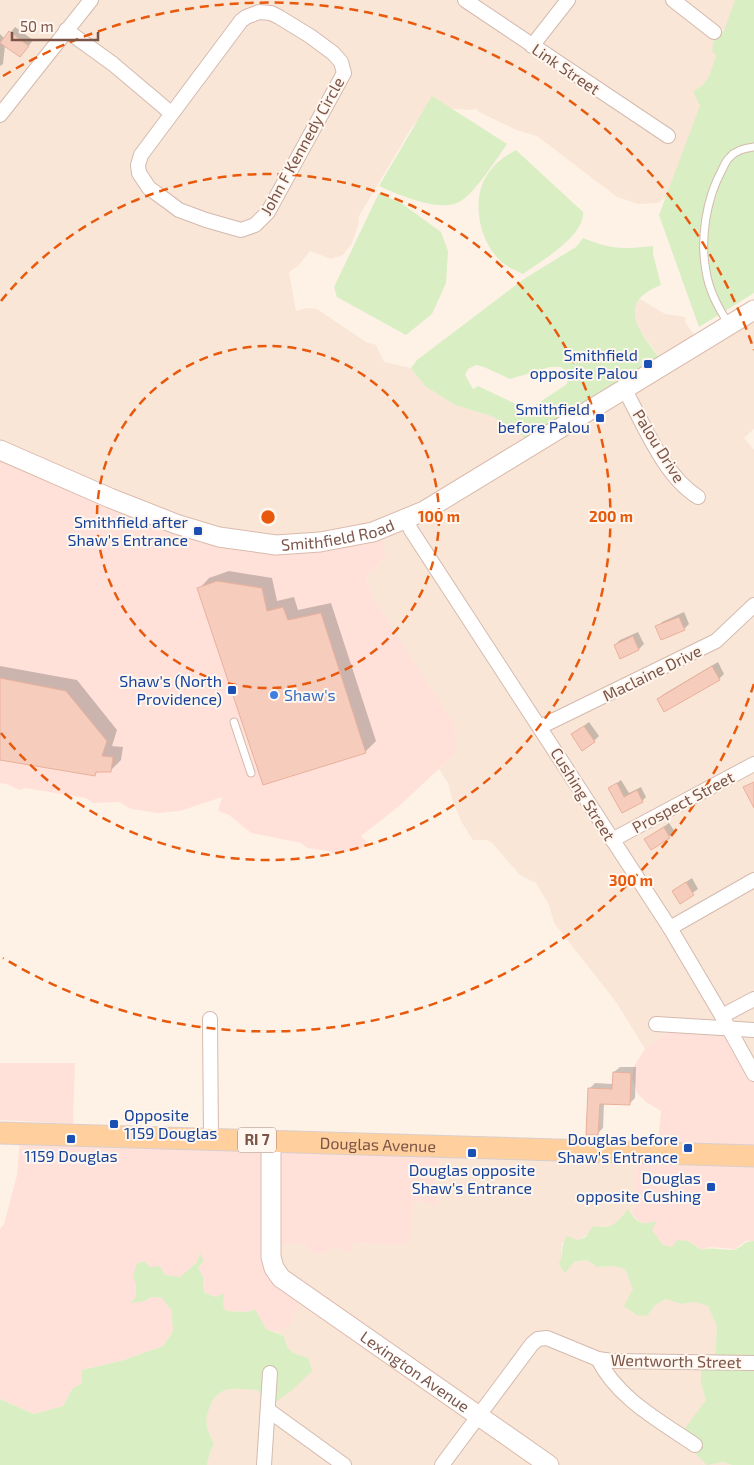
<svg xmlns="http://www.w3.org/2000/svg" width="754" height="1465" font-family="'Exo 2',sans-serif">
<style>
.residential{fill:#f9e6d7}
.commercial{fill:#ffe1da}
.green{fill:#d9eec3;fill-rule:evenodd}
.shadow{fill:#0003}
.building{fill:#f6ccbc;stroke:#eab09b}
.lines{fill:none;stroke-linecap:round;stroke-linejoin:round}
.lane-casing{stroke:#d4baae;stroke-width:9}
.street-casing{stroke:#d4baae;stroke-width:16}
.secondary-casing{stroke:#dabbad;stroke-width:21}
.primary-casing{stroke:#dacfcc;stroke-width:23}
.lane{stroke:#fff;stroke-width:7}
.street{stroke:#fff;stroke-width:14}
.secondary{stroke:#fff;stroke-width:19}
.primary{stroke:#ffcf9d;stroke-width:21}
.ring{fill:none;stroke:#e8590c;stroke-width:2.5;stroke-dasharray:9 6}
.transit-dot{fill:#1a4fb4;stroke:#fff7ef;stroke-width:2}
.shop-dot{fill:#3f7fe0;stroke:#fff7ef;stroke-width:2}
.labels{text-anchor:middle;stroke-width:4;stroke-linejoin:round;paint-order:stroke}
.shield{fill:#fff7ef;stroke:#a3857a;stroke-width:1}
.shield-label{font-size:15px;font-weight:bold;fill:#7b5448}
.street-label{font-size:16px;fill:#7b5448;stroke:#fff7ef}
.transit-label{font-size:16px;fill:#164399;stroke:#fff7ef;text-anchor:end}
.shop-label{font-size:16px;fill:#366cbe;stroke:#fff7ef;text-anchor:start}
.centre{fill:#e8590c;stroke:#fff7ef;stroke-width:2.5}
.ring-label{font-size:15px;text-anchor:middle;font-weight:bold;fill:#e8590c;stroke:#fff7ef;stroke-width:4;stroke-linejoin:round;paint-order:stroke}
</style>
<rect width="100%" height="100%" fill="#fef2e7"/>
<g class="residential">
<path d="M0 0H743L718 69 701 88 703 111 676 190 658 203 638 204 617 197 537 136 516 130 479 112 475 108 473 110 436 108 413 125 358 218 359 222 352 243 343 255 331 259 310 251 298 266 289 272 296 311 306 308 317 309 366 342 376 345 384 362 411 368 425 386 455 405 491 416 515 429 534 447 664 363 640 331 634 316V308L640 299 665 314 686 317 685 322 698 340 754 308V429L744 438 754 450V1071L677 1025 645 1049 616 1002 554 923 549 905 536 883 520 875 491 842 486 840H473L462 823 453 802 448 783 439 769 456 753 373 598 365 575 376 568 383 558 280 539 207 529 0 448Z"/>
<path d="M440 1146 637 1149 635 1207 631 1213 628 1209 617 1223 602 1228 577 1240 562 1243 561 1260 568 1269 574 1262 587 1260 597 1267 614 1266 625 1269 647 1316 655 1305 666 1299 681 1304 695 1302 708 1306 717 1327 715 1360 701 1384 706 1400 703 1444 723 1462 732 1465H207L210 1452 214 1444 206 1426V1415L213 1398 218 1392 234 1388 257 1390 310 1367 308 1358 293 1353 286 1347 284 1336 276 1332 289 1325 294 1313 287 1280 275 1242 304 1244 311 1253H325L334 1247 352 1243 403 1245 409 1217 413 1212 414 1202 424 1201 434 1207 438 1206 434 1187 438 1175Z"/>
</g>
<g class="commercial">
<path d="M0 448 190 524 280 539 381 533 386 557 383 558 376 568 365 575 373 598 454 724 456 753 398 807 361 836 367 842 363 848 334 854 329 851 307 848 301 843 251 833 229 815 218 811 222 797 180 811 158 813 131 809 119 802 92 803 86 798 25 788 19 790 7 784 0 783Z"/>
<path d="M716 1022 754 1071V1241H746L735 1249 710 1247 702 1250 688 1241 672 1247 663 1245 651 1230 657 1220 649 1224 640 1222 631 1213 635 1207 637 1149H657L661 1111 646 1102 637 1093 632 1078 634 1066 645 1049 677 1025Z"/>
<path d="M0 1063H75L73 1124 0 1120Z"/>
<path d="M20 1138 440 1146 438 1175 434 1187 438 1206 434 1207 424 1201 414 1202 413 1212 409 1217 412 1222 409 1242 403 1245 352 1243 351 1251 348 1252 334 1247 325 1253 316 1254 311 1253 304 1244 275 1243 273 1258 306 1299 294 1313 290 1325 276 1332 266 1329 248 1312 226 1311 216 1297 205 1293 203 1286 204 1278 198 1268 200 1254 197 1262 180 1277 165 1275 150 1267 143 1261 137 1263 135 1286 136 1296 132 1302 145 1301 150 1297 163 1298 171 1310 173 1331 163 1346 124 1360 82 1370V1383L72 1389 63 1406 34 1414 0 1399V1229L4 1224 17 1175Z"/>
</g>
<g class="green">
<path d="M735 0H754V293L699 327 659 215 700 106 693 91C709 85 711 71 716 56L712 51 714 39 724 31Z"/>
<path d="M432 96 507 144C497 158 472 198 457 203 436 211 399 195 379 186Z"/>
<path d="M516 150 583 212C585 236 541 261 523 274 517 271 509 268 503 263 480 244 470 201 487 175 495 163 504 157 516 150Z"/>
<path d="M379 193 401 203 441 232 448 251 446 283 432 314 406 335 337 297 334 287Z"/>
<path d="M583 238C613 250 622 249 653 246V254L661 285C611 305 644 336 664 364L534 447 515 429 491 416 455 405 425 386 411 368 417 360 524 279 576 247ZM476 365 484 367 510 379 550 367H561L569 375 567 384 531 408 518 405 478 386 473 389 465 375 468 369Z"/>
<path d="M628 1209C636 1222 643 1227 657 1220L652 1230 663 1245 672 1247 677 1240 688 1241 702 1250C715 1246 727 1252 736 1249 744 1246 743 1241 754 1241V1465H732L723 1462 707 1465 695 1453 702 1444 684 1430 706 1400 701 1384V1361L715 1360 717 1327 708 1306 695 1302 681 1304 666 1299 655 1305 647 1316 637 1315 624 1306 633 1289 625 1269 614 1266 597 1267 587 1260 574 1262 565 1273 559 1264C564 1254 560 1246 567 1236L577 1240 586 1237 593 1226C612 1230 618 1222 628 1209Z"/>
<path d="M200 1253 204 1261 198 1268 204 1278 203 1286 205 1293 216 1297 224 1293 223 1306 226 1311 248 1312 255 1309 266 1329 284 1336C287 1353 293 1353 308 1358L312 1371 291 1391 271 1405 257 1390C236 1389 219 1384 210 1406 203 1423 207 1429 214 1444L210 1452 207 1465H0V1399L34 1414 63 1406 72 1389 82 1383V1370L124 1360 163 1346 173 1331 171 1310 162 1298 151 1297 145 1301 131 1303 136 1296 135 1281 133 1276 137 1263 144 1261 150 1267 160 1266 165 1275 180 1277 197 1262Z"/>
</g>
<g class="shadow">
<path d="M15 27 33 40 25 51 5 45 3 64 0 66V34L5 39Z"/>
<path d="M229 571 272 578 277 601 294 597 298 610 331 603 376 741 365 752 199 589 209 578Z"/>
<path d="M684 612 689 624 684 629 657 627 662 622Z"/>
<path d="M638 632 644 644 639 649 621 657 615 645 620 640Z"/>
<path d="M718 662 724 674 719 679 659 699 664 694Z"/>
<path d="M0 666 77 680 117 730 112 746 123 747 121 760 110 771H98L94 775 0 759Z"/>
<path d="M589 722 599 736 594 741 572 735Z"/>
<path d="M621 780 629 793 641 787 646 797 642 801 623 811 610 788Z"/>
<path d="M669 823 675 832 651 848 646 839Z"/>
<path d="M692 878 698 889 680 902 673 891Z"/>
<path d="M620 1067H636L635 1098 629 1104 604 1103 603 1128 597 1134 589 1089 595 1083 613 1084 614 1072Z"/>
</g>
<g class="building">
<path d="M9 31 29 46 20 57 0 43Z"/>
<path d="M217 581 262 588 267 611 283 607 288 620 321 613 366 753 263 785 197 588Z"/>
<path d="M679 617 685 630 661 640 655 626Z"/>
<path d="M633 636 639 650 620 659 614 645Z"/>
<path d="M712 666 720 680 664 712 657 699Z"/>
<path d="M0 678 66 691 107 741 102 756 113 757 111 772H96L95 776 0 760Z"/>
<path d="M584 726 595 742 582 751 571 734Z"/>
<path d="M754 782V808L743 787Z"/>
<path d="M617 783 624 797 637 790 643 802 622 813 608 788Z"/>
<path d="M664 827 670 838 651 850 644 839Z"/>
<path d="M686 882 694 895 680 904 672 891Z"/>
<path d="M613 1072 631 1073 630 1105 600 1104 598 1135H586L588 1088 612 1089Z"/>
</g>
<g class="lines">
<defs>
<g id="lane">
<path d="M729 324C718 308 709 291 706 271 700 239 706 199 722 170 724 166 726 160 730 157 736 150 745 148 754 147"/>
<path d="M234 722 251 773"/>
</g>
<g id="street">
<path d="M465 0 668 136"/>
<path d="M673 0 714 32"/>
<path d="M259 12 271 13 279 17 310 36 333 53 341 62 344 73 268 212 255 225 241 230 206 220 179 210 167 201 149 188 139 173 138 165 141 155 241 21 246 17Z"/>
<path d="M66 30 113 64 171 113"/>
<path d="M532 46 568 0"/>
<path d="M0 115 91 0"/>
<path d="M625 390C644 425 664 476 698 497"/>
<path d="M406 519 411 530 670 928 722 1016 754 1074"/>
<path d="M540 727 716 641 754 605"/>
<path d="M612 840 754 764"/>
<path d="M670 928 754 880"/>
<path d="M722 1016 754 999"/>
<path d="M210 1019 211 1138"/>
<path d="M656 1024 754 1030"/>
<path d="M598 1359C617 1398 660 1421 695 1445"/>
<path d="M268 1410 344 1465"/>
<path d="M264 1465 270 1373"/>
<path d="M442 1465 532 1344 538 1339 547 1338 598 1359 612 1361 754 1363"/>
</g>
<g id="secondary">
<path id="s1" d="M0 450 110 498 176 524 219 537 276 545 320 542 373 532 424 511 754 310"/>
<path id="s2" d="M271 1140V1257L274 1268 281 1278 549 1465"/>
</g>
<g id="primary">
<path id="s3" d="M0 1133 754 1156"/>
</g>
</defs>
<use href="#lane" class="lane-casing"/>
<use href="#street" class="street-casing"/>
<use href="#secondary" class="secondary-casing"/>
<use href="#primary" class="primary-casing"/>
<use href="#lane" class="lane"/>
<use href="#street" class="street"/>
<use href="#secondary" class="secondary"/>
<use href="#primary" class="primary"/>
</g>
<g class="ring">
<circle cx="268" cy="517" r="171"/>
<path d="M1 301A343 343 0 1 1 1 733"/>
<path d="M754 684A514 514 0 0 1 3 958M3 76A514 514 0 0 1 754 350"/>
</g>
<g class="transit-dot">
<rect x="643" y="359" width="10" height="10" rx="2.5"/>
<rect x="595" y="413" width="10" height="10" rx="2.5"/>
<rect x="193" y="526" width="10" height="10" rx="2.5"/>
<rect x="227" y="685" width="10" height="10" rx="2.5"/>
<rect x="109" y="1119" width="10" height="10" rx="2.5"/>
<rect x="66" y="1134" width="10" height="10" rx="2.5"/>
<rect x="683" y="1143" width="10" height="10" rx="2.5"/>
<rect x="467" y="1148" width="10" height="10" rx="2.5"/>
<rect x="706" y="1182" width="10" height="10" rx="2.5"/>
</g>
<circle class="shop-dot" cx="274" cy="695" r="5"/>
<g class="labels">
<rect class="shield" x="238" y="1127.5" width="38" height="25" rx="4"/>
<g class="shield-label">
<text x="257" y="1145">RI 7</text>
</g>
<g class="street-label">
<text transform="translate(566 69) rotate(34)" y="6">Link Street</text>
<text transform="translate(302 146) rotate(-61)" y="6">John F Kennedy Circle</text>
<text transform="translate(659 446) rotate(58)" y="6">Palou Drive</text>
<text dy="6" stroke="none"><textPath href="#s1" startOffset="356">Smithfield Road</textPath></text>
<text transform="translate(652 673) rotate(-26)" y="6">Maclaine Drive</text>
<text transform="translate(583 794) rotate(58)" y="6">Cushing Street</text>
<text transform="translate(683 802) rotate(-28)" y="6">Prospect Street</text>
<text dy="6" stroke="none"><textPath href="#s3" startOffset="378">Douglas Avenue</textPath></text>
<text transform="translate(676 1361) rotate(1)" y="6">Wentworth Street</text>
<text dy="6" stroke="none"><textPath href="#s2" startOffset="304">Lexington Avenue</textPath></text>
</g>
<g class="transit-label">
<text x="638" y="361">Smithfield<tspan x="638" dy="18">opposite Palou</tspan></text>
<text x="590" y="415">Smithfield<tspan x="590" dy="18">before Palou</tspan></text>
<text x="188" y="528">Smithfield after<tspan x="188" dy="18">Shaw's Entrance</tspan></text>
<text x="222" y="687">Shaw's (North<tspan x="222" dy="18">Providence)</tspan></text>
<text x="124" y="1121" text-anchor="start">Opposite<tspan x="124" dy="18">1159 Douglas</tspan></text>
<text x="678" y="1145">Douglas before<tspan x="678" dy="18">Shaw's Entrance</tspan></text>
<text x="71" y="1162" text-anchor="middle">1159 Douglas</text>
<text x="472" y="1176" text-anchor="middle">Douglas opposite<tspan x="472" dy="18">Shaw's Entrance</tspan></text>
<text x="701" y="1184">Douglas<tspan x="701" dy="18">opposite Cushing</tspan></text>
</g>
<g class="shop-label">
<text x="284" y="701">Shaw's</text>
</g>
</g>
<circle cx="268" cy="517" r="8" class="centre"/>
<g class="ring-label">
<text x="439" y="522">100 m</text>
<text x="611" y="522">200 m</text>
<text x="631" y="886">300 m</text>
</g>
<path d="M12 32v8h86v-8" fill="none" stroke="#7b5448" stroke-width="2.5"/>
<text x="20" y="32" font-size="15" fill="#7b5448" stroke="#fff7ef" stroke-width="4" paint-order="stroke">50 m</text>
</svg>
